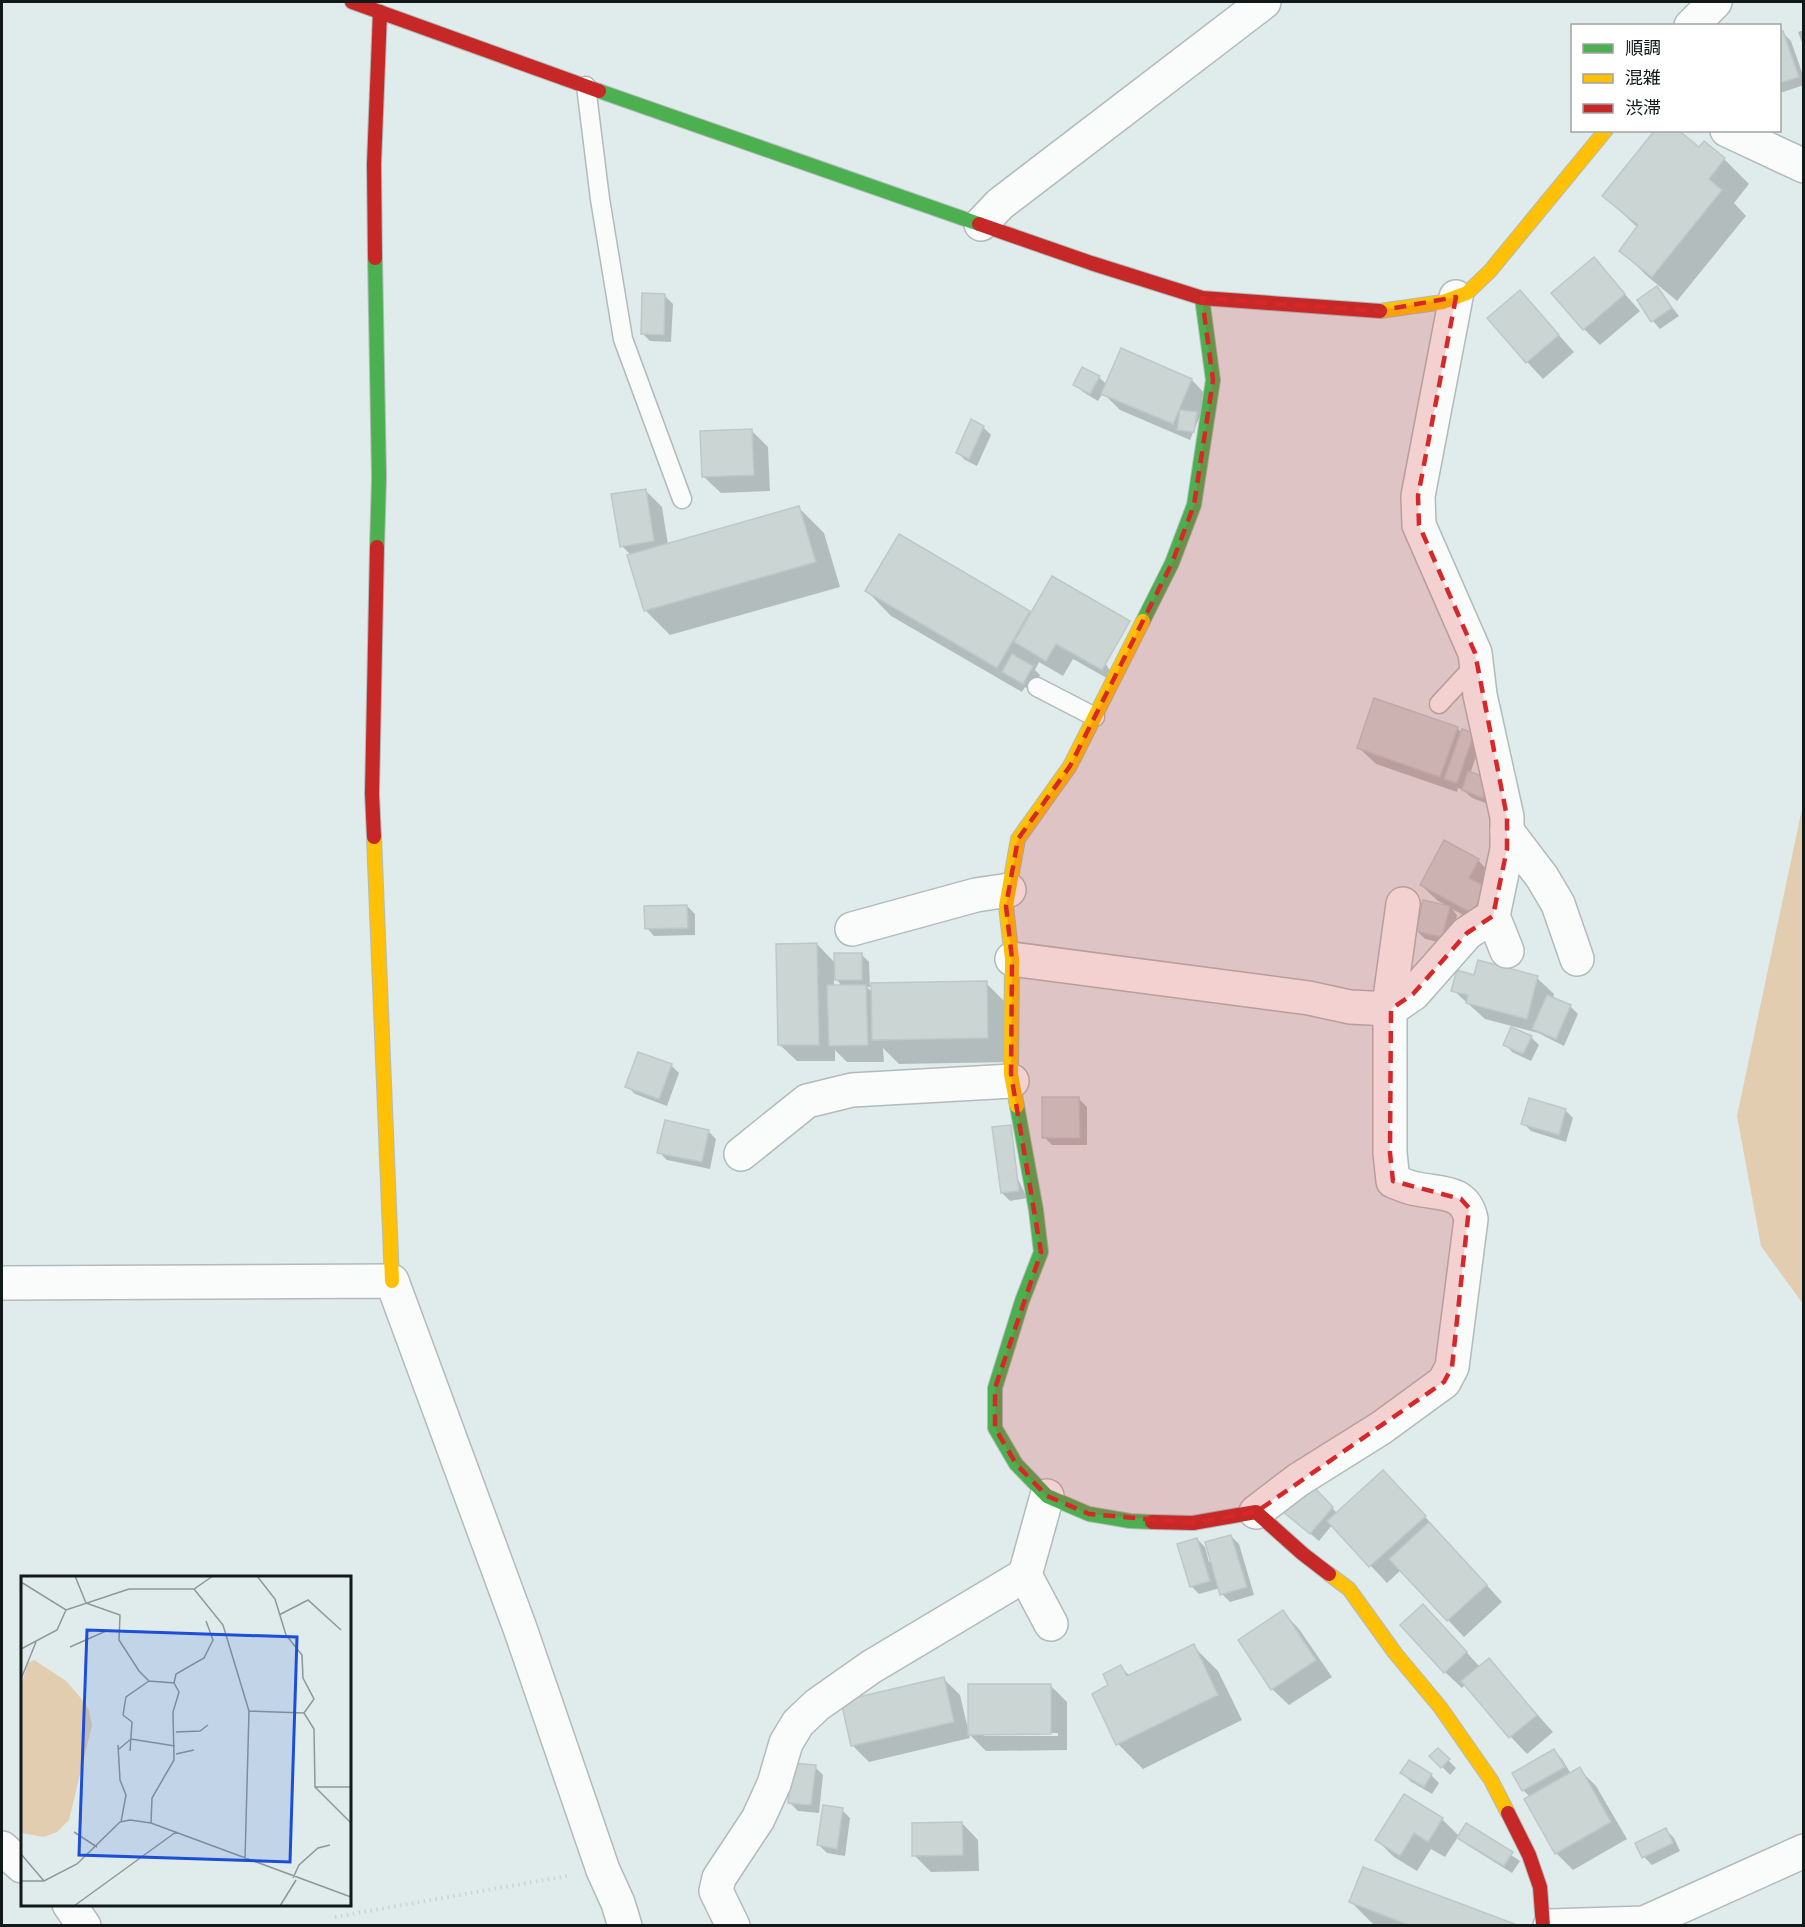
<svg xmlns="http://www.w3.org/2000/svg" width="1805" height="1927" font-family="'Libre Baskerville','Noto Sans JP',serif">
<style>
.forest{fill:#e2cdb0}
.shadow{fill:#0003;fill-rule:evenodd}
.building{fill:#cad5d4;stroke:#bdc8c7;stroke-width:1.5}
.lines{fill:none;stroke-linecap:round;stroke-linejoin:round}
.lane-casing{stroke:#b1bbba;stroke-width:21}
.street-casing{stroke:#b1bbba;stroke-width:36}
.fast-casing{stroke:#b1bbba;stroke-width:16}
.slow-casing{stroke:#b1bbba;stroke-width:16}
.jam-casing{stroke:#b1bbba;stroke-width:16}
.path{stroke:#ced2d2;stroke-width:4;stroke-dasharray:1.5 4.5;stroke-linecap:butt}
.lane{stroke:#fafcfc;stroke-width:18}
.street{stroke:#fafcfc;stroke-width:33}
.fast{stroke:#4caf50;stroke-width:14}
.slow{stroke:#ffc107;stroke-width:14}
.jam{stroke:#c62828;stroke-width:14}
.marked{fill:#d62828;fill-opacity:0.2;stroke:#d62828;stroke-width:4.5;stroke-dasharray:12 8;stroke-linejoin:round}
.inset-road{fill:none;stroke:#8d9898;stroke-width:1.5}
.view{fill:#1d4ed8;fill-opacity:0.15;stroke:#1d4ed8;stroke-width:3}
.inset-edge{fill:none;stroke:#111919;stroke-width:3}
</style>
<rect width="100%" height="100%" fill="#e0ecec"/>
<path class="forest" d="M1803 804V1304L1761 1246 1737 1116Z"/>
<g class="shadow">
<path d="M1804 30V48L1798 32Z"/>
<path d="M1783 33 1791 41 1804 78V85L1780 93V34Z"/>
<path d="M1704 143 1724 159 1749 184 1734 203 1746 216 1677 301 1646 275 1621 250 1638 228 1604 196 1699 149Z"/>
<path d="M1593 259 1640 311 1600 345 1584 329Z"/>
<path d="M1657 288 1679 316 1660 329 1653 321Z"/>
<path d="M1520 292 1574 352 1543 379 1527 362Z"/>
<path d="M665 296 673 304 671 342 650 341 642 333Z"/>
<path d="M1122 350 1192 380 1208 397 1190 440 1120 410 1103 393 1098 401 1083 392 1075 384 1099 377 1107 385Z"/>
<path d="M983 427 991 435 977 466 965 460 957 452Z"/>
<path d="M752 431 768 447 770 491 721 493 704 477Z"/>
<path d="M645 490 662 507 668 545 799 508 824 533 840 587 670 635 645 610 631 555 622 546Z"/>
<path d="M1052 578 1119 685 1073 659 1063 676 1039 662 1035 670 1040 675 1032 691 1025 687 1022 692 891 616 867 591 1029 612 1032 614Z"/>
<path d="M1457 728 1462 733 1463 731 1481 742 1470 774 1489 780 1491 805 1472 798 1463 790 1458 788 1457 792 1376 764 1359 748Z"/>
<path d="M1478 860 1494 877 1489 929 1452 909 1457 915 1450 945 1425 939 1417 931 1446 905 1438 901 1421 885Z"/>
<path d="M687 906 695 914V935L654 936 647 928Z"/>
<path d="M817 944 836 964 861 954 869 962 870 987H867L873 993 986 983 1011 1008 1012 1062 899 1064 883 1048 884 1062H847L835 1050V1061H797L780 1045ZM834 977 843 987H834Z"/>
<path d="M1475 976 1537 978 1554 994 1553 999 1570 1006 1578 1014 1564 1046 1538 1033 1485 1019 1453 990Z"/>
<path d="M1531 1037 1539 1045 1531 1061 1512 1052 1505 1044Z"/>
<path d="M671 1065 679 1073 667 1106 635 1094 627 1086Z"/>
<path d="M1079 1099 1087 1107V1145H1052L1044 1137Z"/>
<path d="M1565 1110 1573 1118 1566 1142 1531 1131 1523 1123Z"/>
<path d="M994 1128 1027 1198 1010 1201 1002 1193Z"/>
<path d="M708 1131 716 1139 710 1169 667 1160 659 1152Z"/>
<path d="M1313 1488 1337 1513 1400 1489 1502 1602 1464 1637 1401 1570 1387 1583 1332 1525 1319 1541 1291 1517Z"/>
<path d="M1231 1536 1239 1544 1254 1595 1230 1602 1222 1594 1220 1588 1199 1594 1191 1586 1197 1539 1205 1547 1209 1562 1212 1561Z"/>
<path d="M1283 1612 1299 1629 1332 1677 1289 1705 1272 1689Z"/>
<path d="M1439 1622 1480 1667 1489 1660 1553 1732 1527 1754 1511 1737 1466 1684 1462 1688 1445 1672Z"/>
<path d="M1193 1646 1218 1671 1242 1720 1143 1769 1118 1744 1110 1686 1121 1667 1130 1676Z"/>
<path d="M944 1679 960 1695 968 1729 1051 1686 1067 1702V1750L986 1751 969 1734 970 1738 869 1762 852 1745ZM984 1733H1058V1736H984Z"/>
<path d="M1438 1750 1456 1768 1450 1775 1432 1756Z"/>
<path d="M1554 1751 1562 1759 1571 1774 1579 1769 1596 1786 1627 1839 1573 1870 1556 1853 1526 1800 1530 1797 1523 1790Z"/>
<path d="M815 1767 823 1775 819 1813 798 1811 790 1803Z"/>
<path d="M1402 1773 1431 1775 1439 1783 1432 1794 1410 1781Z"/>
<path d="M842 1810 850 1818 845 1856 827 1853 819 1845Z"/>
<path d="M1442 1819 1459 1836 1466 1825 1520 1861 1512 1873 1467 1845 1458 1837 1445 1857 1431 1849 1417 1871 1394 1857 1377 1840Z"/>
<path d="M962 1823 978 1840 979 1871 931 1872 914 1855Z"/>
<path d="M1666 1830 1674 1838 1680 1851 1652 1865 1644 1857 1637 1843Z"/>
<path d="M1351 1902 1515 1926H1375Z"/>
</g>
<g class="building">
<path d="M1783 31 1799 77 1780 83V32Z"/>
<path d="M1655 130H1678L1699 147 1704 141 1725 158 1709 179 1722 190 1652 277 1619 251 1638 225 1602 196Z"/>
<path d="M1594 257 1625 294 1583 330 1551 293Z"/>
<path d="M1657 286 1672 308 1651 322 1637 300Z"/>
<path d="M1520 290 1559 335 1526 363 1487 318Z"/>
<path d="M642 293 665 294 664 335 641 334Z"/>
<path d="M1121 348 1192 379 1173 424 1101 394Z"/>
<path d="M1082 367 1100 376 1090 394 1073 385Z"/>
<path d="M1180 410 1197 412 1194 432 1177 430Z"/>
<path d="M971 419 984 426 969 459 956 453Z"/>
<path d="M752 429 754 475 702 477 700 431Z"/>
<path d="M646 489 654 541 620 547 611 494Z"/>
<path d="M799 506 816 562 644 611 627 555Z"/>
<path d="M899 534 1030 611 997 668 865 591Z"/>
<path d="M1052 576 1130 621 1102 670 1056 644 1046 661 1014 642Z"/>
<path d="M1012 654 1033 666 1023 684 1002 672Z"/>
<path d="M1374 698 1458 727 1440 777 1357 748Z"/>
<path d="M1462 729 1474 733 1457 783 1444 779Z"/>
<path d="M1468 771 1490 779 1483 798 1462 790Z"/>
<path d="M1444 840 1479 859 1469 878 1486 887 1472 913 1420 885Z"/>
<path d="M1423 900 1450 906 1442 937 1416 931Z"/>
<path d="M687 905 688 928 645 929 644 906Z"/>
<path d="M817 943 819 1045H778L776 944Z"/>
<path d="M834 953H862V980H835Z"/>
<path d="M1478 960 1538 976 1527 1019 1466 1003 1468 995 1451 991 1457 970 1474 975Z"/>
<path d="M987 981 988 1038 872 1040 871 983Z"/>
<path d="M827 985H866L868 1045 829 1046Z"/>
<path d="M1547 995 1571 1005 1556 1039 1532 1029Z"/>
<path d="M1511 1027 1532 1036 1523 1054 1503 1045Z"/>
<path d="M638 1052 672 1064 659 1099 625 1087Z"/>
<path d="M1042 1097H1079L1080 1138H1042Z"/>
<path d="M1529 1098 1566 1109 1559 1135 1521 1124Z"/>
<path d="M665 1120 709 1130 702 1162 657 1153Z"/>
<path d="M1011 1125 1019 1191 1001 1193 992 1127Z"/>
<path d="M1383 1470 1426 1516 1369 1567 1327 1521Z"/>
<path d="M1313 1486 1333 1507 1310 1534 1281 1510Z"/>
<path d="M1429 1522 1487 1585 1447 1621 1389 1559Z"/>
<path d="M1231 1535 1247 1587 1220 1595 1205 1542Z"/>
<path d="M1197 1538 1210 1581 1190 1587 1177 1544Z"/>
<path d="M1423 1604 1467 1652 1444 1673 1400 1625Z"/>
<path d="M1283 1610 1316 1660 1271 1690 1238 1640Z"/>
<path d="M1194 1644 1218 1695 1116 1745 1092 1694 1108 1685 1103 1674 1121 1665 1127 1676Z"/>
<path d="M1489 1658 1537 1715 1509 1738 1461 1681Z"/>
<path d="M944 1677 954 1722 851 1746 841 1701Z"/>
<path d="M968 1684H1051V1734L968 1735Z"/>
<path d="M1438 1748 1450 1759 1441 1768 1429 1756Z"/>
<path d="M1554 1749 1565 1767 1522 1791 1512 1773Z"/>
<path d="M1409 1760 1432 1774 1424 1787 1400 1773Z"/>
<path d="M792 1763 816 1765 811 1805 788 1803Z"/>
<path d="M1580 1767 1611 1822 1555 1854 1524 1799Z"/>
<path d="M1404 1794 1443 1818 1428 1842 1414 1833 1400 1856 1375 1840Z"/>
<path d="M823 1805 843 1808 837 1849 817 1845Z"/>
<path d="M962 1822 963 1855 912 1856V1823Z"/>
<path d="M1466 1823 1513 1852 1504 1866 1457 1838Z"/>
<path d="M1666 1828 1673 1843 1642 1858 1635 1843Z"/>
<path d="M1363 1867 1520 1926H1411L1349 1902Z"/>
</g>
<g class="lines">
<defs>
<g id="lane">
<path d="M586 86 600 199 623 339 682 499"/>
<path d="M1037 687 1095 717"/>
<path d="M1439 704 1476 664"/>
</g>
<g id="street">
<path d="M1691 26 1715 2"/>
<path d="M1727 130 1804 166"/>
<path d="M981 224 1000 204 1264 2"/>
<path d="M1456 297 1418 496 1419 525 1475 653 1480 695 1507 817V849L1493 916 1507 951"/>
<path d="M1507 831 1542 877 1558 904 1577 959"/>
<path d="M852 929 976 895 1009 890"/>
<path d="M1012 959 1309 998 1350 1007 1391 1009 1413 994 1467 933 1493 916"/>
<path d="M741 1154 807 1101 852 1090 1012 1081"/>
<path d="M2 1283 392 1281 521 1631 603 1870 618 1903 625 1926"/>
<path d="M1256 1512 1298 1480 1381 1428 1444 1382 1452 1367 1471 1219C1465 1190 1441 1194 1417 1189 1409 1188 1401 1184 1393 1181L1390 1153V998L1403 904"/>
<path d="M1025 1575 1051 1624"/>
<path d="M2 1848 22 1866"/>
<path d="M69 1904 84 1926"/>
<path d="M733 1926 716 1891 719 1878 758 1819 774 1784 786 1743 798 1723 817 1705 871 1667 1025 1575 1047 1496"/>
<path d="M1550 1926 1644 1923 1804 1851"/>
</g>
<g id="fast">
<path d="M599 91 979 224"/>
<path d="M375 258 379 478 377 547"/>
<path d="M1143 621 1172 563 1194 505 1213 380 1202 298"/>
<path d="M1017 1106 1036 1210 1041 1252 1022 1301 995 1388V1428L1016 1464 1047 1496 1089 1514 1130 1521 1152 1522"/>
</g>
<g id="slow">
<path d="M1380 311 1443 302 1467 293 1490 271 1606 130"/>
<path d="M374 837 392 1281"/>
<path d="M1017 1106 1011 1074 1012 959 1006 906 1018 839 1070 766 1143 621"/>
<path d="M1329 1574 1349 1589 1395 1653 1440 1707 1491 1780 1508 1813"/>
</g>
<g id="jam">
<path d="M352 2 599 91"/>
<path d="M979 224 1091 263 1202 298 1380 311"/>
<path d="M375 258 374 164 380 12"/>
<path d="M374 837 372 794 377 547"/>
<path d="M1152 1522 1193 1523 1256 1512 1303 1554 1329 1574"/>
<path d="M1508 1813 1529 1855 1540 1887 1543 1926"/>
</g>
</defs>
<use href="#lane" class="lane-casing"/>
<use href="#street" class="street-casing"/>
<use href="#fast" class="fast-casing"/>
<use href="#slow" class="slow-casing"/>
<use href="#jam" class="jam-casing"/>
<path class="path" d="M335 1917 567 1876"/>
<use href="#lane" class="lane"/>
<use href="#street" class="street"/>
<use href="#fast" class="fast"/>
<use href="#slow" class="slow"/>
<use href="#jam" class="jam"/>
</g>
<path class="marked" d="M1456 297 1418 496 1419 525 1475 653 1507 817V849L1493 916 1467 933 1413 994 1391 1009 1390 1153 1393 1181 1461 1199 1469 1208 1452 1367 1444 1382 1256 1512 1193 1523 1089 1514 1047 1496 1016 1464 995 1428V1388L1041 1252 1011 1074 1012 959 1006 906 1018 839 1070 766 1172 563 1194 505 1213 380 1202 298 1378 311Z"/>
<g transform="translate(21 1576)">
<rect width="330" height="330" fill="#e0ecec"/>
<path d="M13 84 44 104 59 121 68 134 71 149 48 244 36 256 23 261 0 257V110L7 87Z" fill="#e2cdb0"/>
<path class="inset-road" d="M54 0 65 27M236 0 254 23 265 59 281 79 282 102 293 123 283 137M0 6 45 34 108 13H173L192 0M173 13 202 49 228 135 283 137 293 153 294 211H330M65 27 99 39 98 64 118 95 128 105 153 107 158 116 152 136 153 184 131 222 130 247M258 39 287 24 320 54M49 71 85 55H97M0 73 36 54 45 34M0 103 15 66M153 107 155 98 183 82 192 64 185 45M155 156 179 155 187 149M97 169 99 204 105 219 100 246M98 173 110 163 154 170M109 175 111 146 102 139 105 121 128 105M155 178 173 174M294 211 330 247M53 256 76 271M0 278 23 305M224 283 228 135M272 302 278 289 297 272 309 269M0 305H23L56 288 99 246 109 244 130 247 330 321M53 330 155 256M259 330 275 304"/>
<path class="view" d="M66 54 276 61 269 286 58 279Z"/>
<rect width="330" height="330" class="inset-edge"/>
</g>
<rect width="1805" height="1927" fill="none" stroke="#111919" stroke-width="6"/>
<rect x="1571" y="24" width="210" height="108" fill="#ffffff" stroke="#a0a3a3" stroke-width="1.5"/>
<rect x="1583" y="44" width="30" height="9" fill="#4caf50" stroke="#a0a3a3" stroke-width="1.5"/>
<text x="1625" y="54" font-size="18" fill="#111919">順調</text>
<rect x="1583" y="74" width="30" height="9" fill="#ffc107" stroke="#a0a3a3" stroke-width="1.5"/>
<text x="1625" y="84" font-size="18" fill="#111919">混雑</text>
<rect x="1583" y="104" width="30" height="9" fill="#c62828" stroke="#a0a3a3" stroke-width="1.5"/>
<text x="1625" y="114" font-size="18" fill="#111919">渋滞</text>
</svg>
